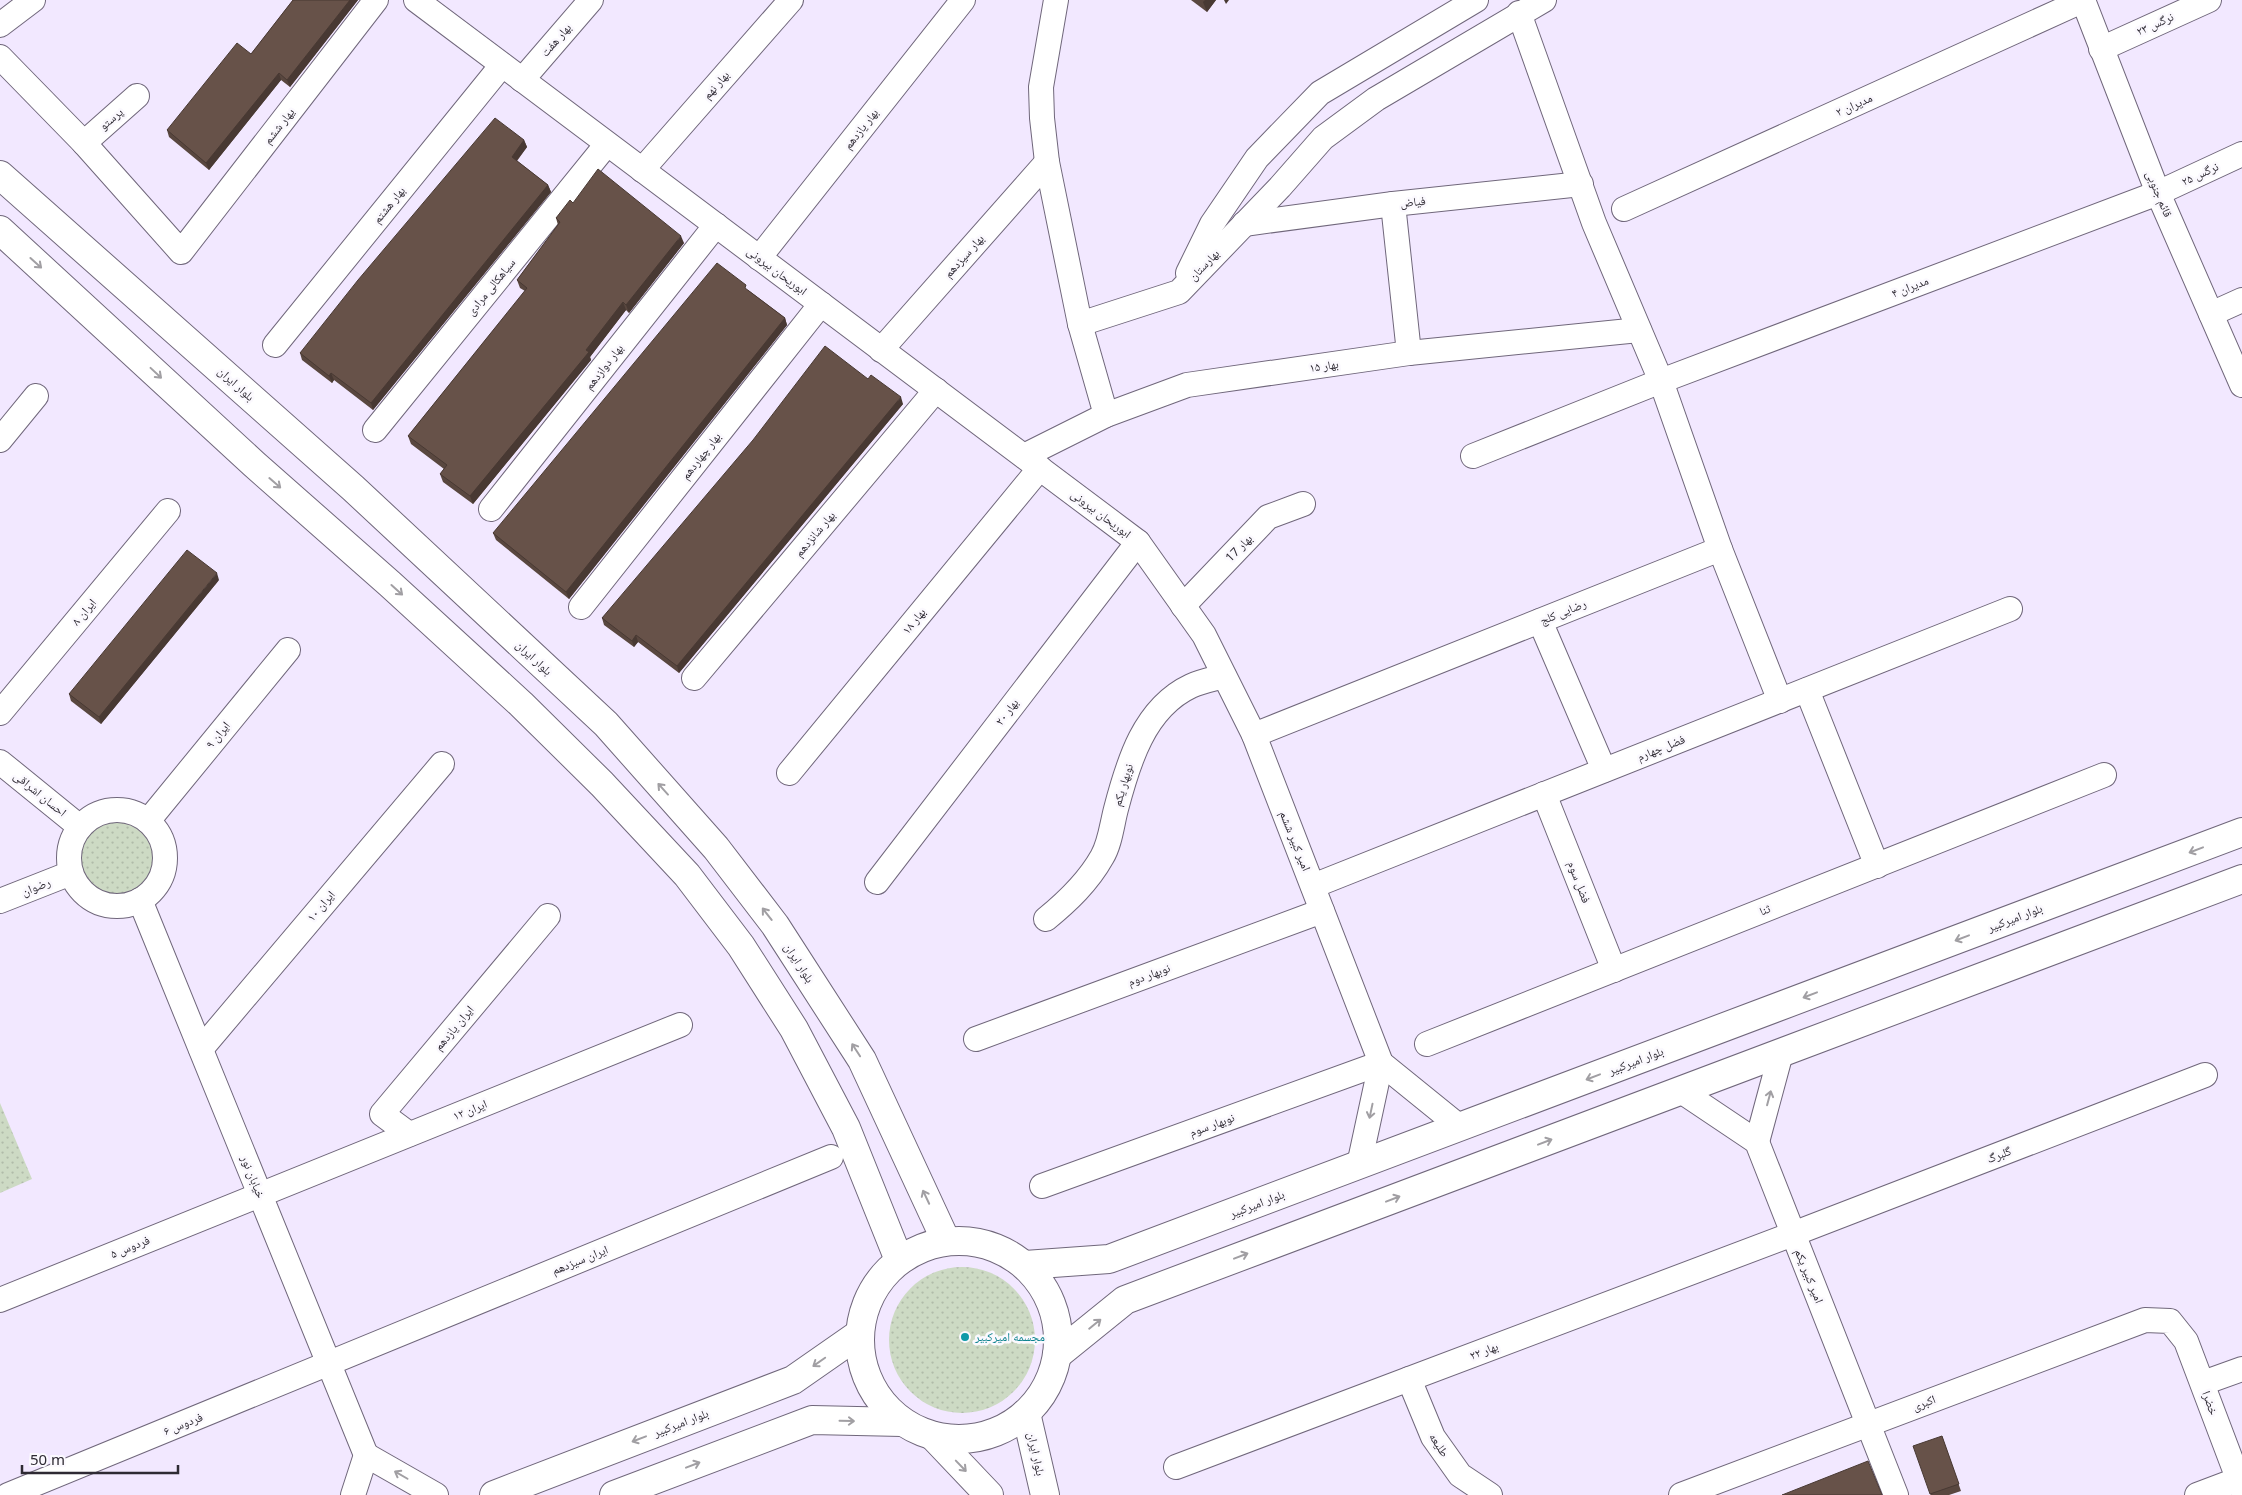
<svg xmlns="http://www.w3.org/2000/svg" width="2242" height="1495" font-family="'Noto Sans','Noto Naskh Arabic',sans-serif">
<style>
.grass{fill:url(#grass-dots)}
.lines{fill:none;stroke-linecap:round;stroke-linejoin:round}
.minor-casing{stroke:#70677b;stroke-width:26}
.major-casing{stroke:#70677b;stroke-width:30}
.minor{stroke:#fff;stroke-width:24}
.major{stroke:#fff;stroke-width:28}
.wall{fill:#59473f}
.shaded-wall{fill:#483933}
.building{fill:#675249;stroke:#483933}
.oneway{stroke:#a19fa3}
.culture-dot{fill:#0f9aa8;stroke:#fbf9fe;stroke-width:2}
.labels{text-anchor:middle;stroke-width:5;stroke-linejoin:round;paint-order:stroke}
.street-label{font-size:12px;fill:#2e2a33;stroke:#fbf9fe}
.culture-label{font-size:12px;fill:#0d838f;stroke:#fbf9fe;text-anchor:start}
</style>
<defs>
<pattern id="grass-dots" width="8" height="8" patternUnits="userSpaceOnUse" patternTransform="scale(1.25)"><rect width="8" height="8" fill="#cddac4"/><path d="M2 2h.1M6 6h.1" fill="none" stroke="#b0bba9" stroke-width="1.8" stroke-linecap="round"/></pattern>
</defs>
<rect width="100%" height="100%" fill="#f2e8ff"/>
<g class="grass">
<path d="M120 810 149 819C161 838 171 861 157 882 123 934 45 887 76 834 86 817 101 812 120 810Z"/>
<path d="M0 1103 32 1179 0 1193Z"/>
<circle cx="962" cy="1340" r="73"/>
</g>
<g class="lines">
<defs>
<g id="minor">
<path d="M416 0 1138 542 1204 635 1254 735 1381 1063 1460 1127"/>
<path d="M1056 0 1041 87 1042 118 1047 162 1080 324 1106 415"/>
<path d="M2083 0 2158 193 2242 385"/>
<path d="M1519 13 1594 223 1661 381 1720 549"/>
<path d="M0 25 33 0"/>
<path d="M2101 49 2209 0"/>
<path d="M0 57 84 143 181 252 376 0"/>
<path d="M522 80 591 0"/>
<path d="M84 143 137 96"/>
<path d="M642 170 791 0"/>
<path d="M1393 204 1409 353"/>
<path d="M1624 209 2084 0"/>
<path d="M1244 224 1393 204 1581 184"/>
<path d="M759 258 963 0"/>
<path d="M1188 273 1212 224 1257 158 1320 93 1476 0"/>
<path d="M2211 314 2242 300"/>
<path d="M1080 324 1179 292 1280 187 1323 138 1376 99 1544 0"/>
<path d="M275 345 502 65"/>
<path d="M881 350 1047 162"/>
<path d="M375 430 607 144"/>
<path d="M0 440 36 396"/>
<path d="M1024 456 1106 415 1187 385 1409 353 1639 330"/>
<path d="M1473 456 1661 381 2158 193 2242 154"/>
<path d="M491 509 716 225"/>
<path d="M1183 606 1268 517 1303 504"/>
<path d="M581 607 821 304"/>
<path d="M1540 621 1604 770"/>
<path d="M694 678 936 390"/>
<path d="M1807 690 1877 866"/>
<path d="M0 713 168 511"/>
<path d="M1254 735 1720 549 1780 701"/>
<path d="M0 762 80 827"/>
<path d="M789 773 1040 468"/>
<path d="M1544 794 1614 970"/>
<circle cx="117" cy="858" r="48"/>
<path d="M148 821 288 650"/>
<path d="M877 882 1138 542"/>
<path d="M1313 886 2010 609"/>
<path d="M140 900 366 1455"/>
<path d="M0 901 71 873"/>
<path d="M1046 919C1068 901 1088 882 1102 857 1110 844 1112 824 1116 809 1128 763 1144 708 1191 686 1202 681 1214 679 1224 676"/>
<path d="M976 1039 1322 911"/>
<path d="M1427 1044 2104 775"/>
<path d="M201 1049 442 764"/>
<path d="M1681 1091 1757 1142 1896 1495"/>
<path d="M409 1134 382 1114 548 916"/>
<path d="M1757 1142 1781 1053"/>
<path d="M1359 1165 1381 1063"/>
<path d="M1042 1186 1381 1063"/>
<path d="M0 1300 680 1025"/>
<path d="M1409 1379 1433 1437 1460 1475 1490 1495"/>
<path d="M2203 1383 2242 1369"/>
<path d="M366 1455 436 1495"/>
<path d="M1176 1467 1793 1234 2205 1075"/>
<path d="M8 1495 831 1157"/>
<path d="M353 1495 366 1455"/>
<path d="M1681 1495 2145 1320 2170 1321 2186 1341 2242 1489"/>
<path d="M2197 1495 2242 1478"/>
</g>
<g id="major">
<path d="M0 175 353 488 606 724 716 848 775 925 862 1060 946 1241"/>
<path d="M0 230 254 464 390 584 521 704 602 784 687 875 741 946 794 1029 846 1128 899 1260"/>
<circle cx="959" cy="1340" r="99"/>
<path d="M1025 1265 1109 1259 2242 832"/>
<path d="M1057 1355 1125 1300 2242 879"/>
<path d="M1026 1413 1045 1495"/>
<path d="M933 1436 989 1495"/>
<path d="M494 1495 793 1380 859 1334"/>
<path d="M614 1495 812 1420 902 1422"/>
</g>
</defs>
<use href="#minor" class="minor-casing"/>
<use href="#major" class="major-casing"/>
<use href="#minor" class="minor"/>
<use href="#major" class="major"/>
</g>
<g class="wall">
<path d="M293 0H358L290 87 281 80 209 170 169 137 167 130 251 54Z"/>
<path d="M1191 0H1216L1207 12Z"/>
<path d="M524 140 527 147 517 161 548 185 551 192 373 410 334 380 332 383 302 360 300 353Z"/>
<path d="M573 203 684 243 629 313 626 310 590 357 591 360 473 504 443 482 440 474 444 469 411 444 408 436 525 291 520 288 517 280 558 225 556 218Z"/>
<path d="M748 290 785 318 787 325 569 599 496 540 493 533Z"/>
<path d="M868 379 903 404 679 673 638 642 634 647 604 625 602 618Z"/>
<path d="M219 580 101 724 71 701 69 694Z"/>
<path d="M1942 1436 1961 1491 1949 1495H1931L1930 1494Z"/>
</g>
<g class="shaded-wall">
<path d="M350 0H358L290 87 287 80Z"/>
<path d="M1205 0H1216L1207 12 1203 2Z"/>
<path d="M1224 0H1229L1226 4Z"/>
<path d="M279 73 281 80 209 170 206 163Z"/>
<path d="M524 140 527 147 514 164 512 157Z"/>
<path d="M548 185 551 192 373 410 371 403Z"/>
<path d="M681 236 684 243 629 313 626 305Z"/>
<path d="M623 302 626 310 590 357 591 360 473 504 470 496 586 350Z"/>
<path d="M785 318 787 325 569 599 566 592Z"/>
<path d="M331 373 334 380 332 383 329 376Z"/>
<path d="M901 397 903 404 679 673 677 666Z"/>
<path d="M217 573 219 580 101 724 99 717Z"/>
<path d="M636 635 638 642 634 647 632 641Z"/>
</g>
<g class="building">
<path d="M293 0H350L287 80 279 73 206 163 167 130 237 43 251 54Z"/>
<path d="M495 118 524 140 512 157 548 185 371 403 331 373 329 376 300 353 358 280Z"/>
<path d="M598 169 681 236 626 305 623 302 586 350 589 352 470 496 440 474 447 465 408 436 527 288 517 280 560 222 556 218 570 200 573 203Z"/>
<path d="M717 263 746 285 745 288 785 318 566 592 493 533Z"/>
<path d="M825 346 868 379 871 375 901 397 677 666 636 635 632 641 602 618 753 440Z"/>
<path d="M187 550 217 573 99 717 69 694Z"/>
<path d="M1942 1436 1959 1484 1930 1494 1913 1446Z"/>
<path d="M1868 1461 1882 1495H1782Z"/>
</g>
<defs><path id="oneway-shaft" d="M-6 0H5M1.5-3L5.5 0L1.5 3" fill="none" stroke-width="1.6" stroke-linecap="round" stroke-linejoin="round" transform="scale(1.25)"/></defs>
<g class="oneway">
<use href="#oneway-shaft" transform="translate(36 263) rotate(42)"/>
<use href="#oneway-shaft" transform="translate(156 373) rotate(43)"/>
<use href="#oneway-shaft" transform="translate(275 483) rotate(41)"/>
<use href="#oneway-shaft" transform="translate(397 590) rotate(42)"/>
<use href="#oneway-shaft" transform="translate(663 789) rotate(-132)"/>
<use href="#oneway-shaft" transform="translate(2196 850) rotate(159)"/>
<use href="#oneway-shaft" transform="translate(767 914) rotate(-128)"/>
<use href="#oneway-shaft" transform="translate(1962 938) rotate(159)"/>
<use href="#oneway-shaft" transform="translate(1810 995) rotate(159)"/>
<use href="#oneway-shaft" transform="translate(856 1050) rotate(-123)"/>
<use href="#oneway-shaft" transform="translate(1593 1077) rotate(159)"/>
<use href="#oneway-shaft" transform="translate(1769 1098) rotate(-75)"/>
<use href="#oneway-shaft" transform="translate(1371 1111) rotate(102)"/>
<use href="#oneway-shaft" transform="translate(1545 1142) rotate(-21)"/>
<use href="#oneway-shaft" transform="translate(926 1197) rotate(-115)"/>
<use href="#oneway-shaft" transform="translate(1393 1199) rotate(-21)"/>
<use href="#oneway-shaft" transform="translate(1241 1256) rotate(-21)"/>
<use href="#oneway-shaft" transform="translate(1095 1324) rotate(-39)"/>
<use href="#oneway-shaft" transform="translate(819 1362) rotate(145)"/>
<use href="#oneway-shaft" transform="translate(847 1421) rotate(1)"/>
<use href="#oneway-shaft" transform="translate(639 1439) rotate(159)"/>
<use href="#oneway-shaft" transform="translate(693 1465) rotate(-21)"/>
<use href="#oneway-shaft" transform="translate(961 1466) rotate(46)"/>
<use href="#oneway-shaft" transform="translate(401 1475) rotate(-150)"/>
</g>
<circle class="culture-dot" cx="965" cy="1337" r="5"/>
<g class="labels">
<g class="street-label">
<text transform="translate(2155 24) rotate(-24)" y="4">نرگس ۲۳</text>
<text transform="translate(556 40) rotate(-49)" y="4">بهار هفت</text>
<text transform="translate(716 85) rotate(-49)" y="4">بهار نهم</text>
<text transform="translate(1854 105) rotate(-24)" y="4">مدیران ۲</text>
<text transform="translate(111 119) rotate(-41)" y="4">پرستو</text>
<text transform="translate(279 126) rotate(-52)" y="4">یهار ششم</text>
<text transform="translate(861 129) rotate(-52)" y="4">بهار یازدهم</text>
<text transform="translate(2200 174) rotate(-25)" y="4">نرگس ۲۵</text>
<text transform="translate(2159 194) rotate(67)" y="4">قائم جنوبی</text>
<text transform="translate(1413 202) rotate(-6)" y="4">فیاض</text>
<text transform="translate(389 205) rotate(-51)" y="4">بهار هشتم</text>
<text transform="translate(964 256) rotate(-48)" y="4">بهار سیزدهم</text>
<text transform="translate(1204 265) rotate(-46)" y="4">بهارستان</text>
<text transform="translate(777 271) rotate(37)" y="4">ابوریحان بیرونی</text>
<text transform="translate(491 287) rotate(-51)" y="4">سیاهکالی مرادی</text>
<text transform="translate(1910 287) rotate(-21)" y="4">مدیران ۴</text>
<text transform="translate(1324 366) rotate(-8)" y="4">بهار ۱۵</text>
<text transform="translate(604 367) rotate(-52)" y="4">بهار دوازدهم</text>
<text transform="translate(236 384) rotate(42)" y="4">بلوار ایران</text>
<text transform="translate(701 456) rotate(-52)" y="4">بهار چهاردهم</text>
<text transform="translate(1101 514) rotate(37)" y="4">ابوریحان بیرونی</text>
<text transform="translate(815 534) rotate(-50)" y="4">بهار شانزدهم</text>
<text transform="translate(1239 548) rotate(-46)" y="4">بهار 17</text>
<text transform="translate(84 612) rotate(-50)" y="4">ایران ۸</text>
<text transform="translate(1563 612) rotate(-22)" y="4">رضایی کلج</text>
<text transform="translate(914 621) rotate(-51)" y="4">بهار ۱۸</text>
<text transform="translate(534 658) rotate(43)" y="4">بلوار ایران</text>
<text transform="translate(1007 712) rotate(-53)" y="4">بهار ۲۰</text>
<text transform="translate(218 735) rotate(-51)" y="4">ایران ۹</text>
<text transform="translate(1661 748) rotate(-22)" y="4">فضل چهارم</text>
<text transform="translate(1123 785) rotate(-73)" y="4">نوبهار یکم</text>
<text transform="translate(40 794) rotate(39)" y="4">احسان اشراقی</text>
<text transform="translate(1295 841) rotate(68)" y="4">امیر کبیر ششم</text>
<text transform="translate(1579 882) rotate(69)" y="4">فضل سوم</text>
<text transform="translate(36 887) rotate(-22)" y="4">رضوان</text>
<text transform="translate(321 906) rotate(-50)" y="4">ایران ۱۰</text>
<text transform="translate(1765 910) rotate(-22)" y="4">ثنا</text>
<text transform="translate(2015 918) rotate(-21)" y="4">بلوار امیرکبیر</text>
<text transform="translate(799 963) rotate(57)" y="4">بلوار ایران</text>
<text transform="translate(1149 975) rotate(-20)" y="4">نوبهار دوم</text>
<text transform="translate(454 1028) rotate(-50)" y="4">ایران یازدهم</text>
<text transform="translate(1636 1061) rotate(-21)" y="4">بلوار امیرکبیر</text>
<text transform="translate(470 1110) rotate(-22)" y="4">ایران ۱۲</text>
<text transform="translate(1212 1125) rotate(-20)" y="4">نوبهار سوم</text>
<text transform="translate(1999 1155) rotate(-21)" y="4">گلبرگ</text>
<text transform="translate(253 1177) rotate(68)" y="4">خیابان نور</text>
<text transform="translate(1257 1204) rotate(-21)" y="4">بلوار امیرکبیر</text>
<text transform="translate(130 1247) rotate(-22)" y="4">فردوس ۵</text>
<text transform="translate(580 1260) rotate(-22)" y="4">ایران سیزدهم</text>
<text transform="translate(1809 1276) rotate(68)" y="4">امیر کبیر یکم</text>
<text transform="translate(1484 1351) rotate(-21)" y="4">بهار ۲۲</text>
<text transform="translate(1924 1403) rotate(-21)" y="4">اکبری</text>
<text transform="translate(2210 1403) rotate(70)" y="4">خضرا</text>
<text transform="translate(681 1423) rotate(-21)" y="4">بلوار امیرکبیر</text>
<text transform="translate(183 1424) rotate(-22)" y="4">فردوس ۶</text>
<text transform="translate(1439 1445) rotate(58)" y="4">طلیعه</text>
<text transform="translate(1036 1454) rotate(78)" y="4">بلوار ایران</text>
</g>
<g class="culture-label">
<text x="975" y="1341">مجسمه امیرکبیر</text>
</g>
</g>
<path d="M22 1465v8h156v-8" fill="none" stroke="#2e2a33" stroke-width="2.5"/>
<text x="30" y="1465" font-size="15" fill="#2e2a33" stroke="#fbf9fe" stroke-width="4" paint-order="stroke">50 m</text>
</svg>
